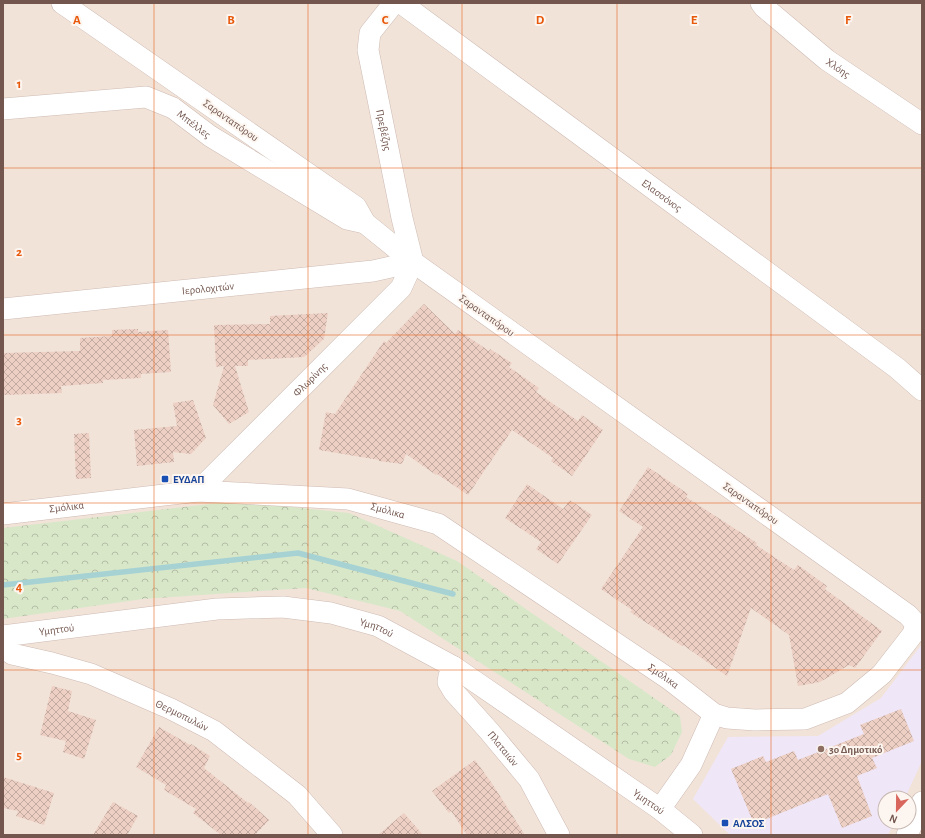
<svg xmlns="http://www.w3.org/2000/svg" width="925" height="838" font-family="'Alegreya Sans',sans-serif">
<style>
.residential{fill:#f2e3d9;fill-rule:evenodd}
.education{fill:#efe6f7}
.forest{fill:url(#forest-crowns)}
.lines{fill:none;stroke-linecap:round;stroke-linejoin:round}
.stream{stroke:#a7d2d3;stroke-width:5.5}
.building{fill:url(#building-cross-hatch)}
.street-casing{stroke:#cebbb3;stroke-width:22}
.street{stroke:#fff;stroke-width:21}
.grid{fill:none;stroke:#e8590c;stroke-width:1;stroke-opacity:0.55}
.transit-dot{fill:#1a4fb4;stroke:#fdf6f0;stroke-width:1.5}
.education-dot{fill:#8d6e63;stroke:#fdf6f0;stroke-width:1.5}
.labels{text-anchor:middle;stroke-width:4;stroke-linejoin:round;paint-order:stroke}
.street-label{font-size:11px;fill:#73574f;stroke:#fdf6f0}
.transit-label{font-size:11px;font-weight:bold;fill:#164399;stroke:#fdf6f0;text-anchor:start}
.education-label{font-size:11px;font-weight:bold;fill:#785e54;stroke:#fdf6f0;text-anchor:start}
.grid-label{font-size:13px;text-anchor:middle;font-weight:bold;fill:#e8590c;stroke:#fdf6f0;stroke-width:4;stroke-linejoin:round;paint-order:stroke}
</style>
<defs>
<pattern id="forest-crowns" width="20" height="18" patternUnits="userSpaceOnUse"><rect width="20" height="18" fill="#d9e7c9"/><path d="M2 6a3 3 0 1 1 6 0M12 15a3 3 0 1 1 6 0" fill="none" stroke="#b4bea6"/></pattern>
<pattern id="building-cross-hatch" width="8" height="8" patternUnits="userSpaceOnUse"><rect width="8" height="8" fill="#edcfc4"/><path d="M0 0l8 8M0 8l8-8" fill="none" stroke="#c4aba2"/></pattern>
</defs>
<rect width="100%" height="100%" fill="#fbf2ea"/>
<path class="residential" d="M3 3H922V835H3ZM885 798H909V822H885Z"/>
<path class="education" d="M922 644V761L905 798H885V822H894L889 833 887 835H730L693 799 728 737 818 736 881 698Z"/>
<path class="forest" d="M235 501 349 513 457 561 680 716 682 732 671 755 655 767 629 759 400 611 306 588 143 599 3 619V528Z"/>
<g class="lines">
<path class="stream" d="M3 585 298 553 453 594"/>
</g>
<g class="building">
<path d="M424 304 455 334 458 330 489 351 490 349 512 363 509 367 539 388 536 392 578 421 582 415 603 430 572 476 551 461 553 458 512 430 468 495 437 474 436 475 406 454 402 464 379 461V460L319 450 326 412 335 414 384 341 386 343Z"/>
<path d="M328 313 324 339 304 357 248 360V366H235L249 412 229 424 213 405 224 366 216 367 214 325 270 324V316Z"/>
<path d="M138 329V332L168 330 171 372 141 374V378L103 380V383L61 386 62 393 3 395V353L80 351V338L112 336V330Z"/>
<path d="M193 400 206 438 191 454 173 452 174 462 137 466 134 430 177 426 173 403Z"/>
<path d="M89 433 91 478 76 479 74 434Z"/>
<path d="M648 467 688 494 686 497 757 543 756 545 794 570 798 565 827 586 825 589 882 631 855 668 849 665 820 682 798 686 789 635 751 608 727 676 683 645 682 646 630 612 632 610 601 589 643 527 619 511Z"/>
<path d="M527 484 563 509 570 500 592 515 558 564 536 549 541 542 505 518Z"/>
<path d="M52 686 72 691 68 711 96 720 84 759 63 752 66 741 40 735Z"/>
<path d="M901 709 914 741 872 758 877 768 857 776 872 816 842 828 828 794 754 824 731 769 763 756 766 762 794 751 798 760 864 734 860 725Z"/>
<path d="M159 727 190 745 191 744 210 756 204 768 248 803 249 802 269 820 255 835H221L193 813 196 809 164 790 166 785 136 767Z"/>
<path d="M475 760 491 782 525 835H467L451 811 449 813 432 791Z"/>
<path d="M3 777 54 793 44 825 16 816 18 811 3 808Z"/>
<path d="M113 802 138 816 127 835H93Z"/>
<path d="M404 813 423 835H378Z"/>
</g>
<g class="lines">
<defs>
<g id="street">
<path id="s1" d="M394 3 370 33 368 50 402 218 413 262"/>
<path id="s2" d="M401 3 897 368 922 390"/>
<path id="s3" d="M761 3 764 7 827 60 922 124"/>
<path id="s4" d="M3 109 146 97 173 108 210 136 347 219 365 223"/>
<path id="s5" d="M3 309 373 271 413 262"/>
<path id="s6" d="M198 491 401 288 413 262"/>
<path id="s7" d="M3 514 198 491 348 499 438 524 669 679 714 714 727 718 755 720 805 719 847 703 882 674 913 634 916 624 908 615 413 262 365 223 356 207 62 3"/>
<path id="s8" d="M3 636 217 609 283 607 331 613 378 626 454 667 660 809 692 835"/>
<path id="s9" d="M3 647 12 654 52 663 91 674 171 709 214 731 297 795 332 835"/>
<path id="s10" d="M454 667 449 676 448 682 454 692 489 731 529 779 559 835"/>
<path d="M660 809 691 765 714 714"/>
<path d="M907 835 922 802"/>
</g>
</defs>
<use href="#street" class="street-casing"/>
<use href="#street" class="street"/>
</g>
<path class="grid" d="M154 3V835M308 3V835M462 3V835M617 3V835M771 3V835M3 168H922M3 335H922M3 503H922M3 670H922"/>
<g class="transit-dot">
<rect x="161" y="475" width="8" height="8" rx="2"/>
<rect x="721" y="819" width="8" height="8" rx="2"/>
</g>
<circle class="education-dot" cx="821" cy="749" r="4"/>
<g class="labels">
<g class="street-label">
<text dy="4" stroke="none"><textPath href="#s3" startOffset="101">Χλόης</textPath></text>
<text transform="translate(231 120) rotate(35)" y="4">Σαρανταπόρου</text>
<text dy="4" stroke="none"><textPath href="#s4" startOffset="199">Μπέλλες</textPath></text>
<text dy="4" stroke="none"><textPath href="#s1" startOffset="137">Πρεβέζης</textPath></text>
<text dy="4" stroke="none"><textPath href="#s2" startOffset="324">Ελασσόνος</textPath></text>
<text dy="4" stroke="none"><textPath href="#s5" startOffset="206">Ιερολοχιτών</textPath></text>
<text transform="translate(487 315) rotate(35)" y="4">Σαρανταπόρου</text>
<text dy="4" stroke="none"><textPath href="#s6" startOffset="158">Φλωρίνης</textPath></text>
<text transform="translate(751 503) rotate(35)" y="4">Σαρανταπόρου</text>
<text dy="4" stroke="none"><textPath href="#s7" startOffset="64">Σμόλικα</textPath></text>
<text dy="4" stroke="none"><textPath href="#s7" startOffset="388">Σμόλικα</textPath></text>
<text dy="4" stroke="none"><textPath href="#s8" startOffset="54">Υμηττού</textPath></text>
<text dy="4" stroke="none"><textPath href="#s8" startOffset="378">Υμηττού</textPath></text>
<text dy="4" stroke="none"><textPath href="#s7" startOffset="712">Σμόλικα</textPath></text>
<text dy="4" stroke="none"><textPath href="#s9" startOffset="193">Θερμοπυλών</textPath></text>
<text dy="4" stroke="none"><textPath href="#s10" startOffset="103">Πλαταιών</textPath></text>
<text dy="4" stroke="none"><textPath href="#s8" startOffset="702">Υμηττού</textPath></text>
</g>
<g class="transit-label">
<text x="173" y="483">ΕΥΔΑΠ</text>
<text x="733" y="827">ΑΛΣΟΣ</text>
</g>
<g class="education-label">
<text x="829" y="753">3ο Δημοτικό</text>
</g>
</g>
<g class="grid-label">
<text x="77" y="24">A</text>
<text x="231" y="24">B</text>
<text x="385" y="24">C</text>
<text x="540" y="24">D</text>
<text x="694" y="24">E</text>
<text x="848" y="24">F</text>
<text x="19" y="88">1</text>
<text x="19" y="256">2</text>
<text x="19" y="424">3</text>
<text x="19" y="591">4</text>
<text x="19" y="759">5</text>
</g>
<rect width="925" height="838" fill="none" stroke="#73574f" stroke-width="8"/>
<g transform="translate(897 810) rotate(202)"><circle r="19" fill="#fdf6f0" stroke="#c6b6b0"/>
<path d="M0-3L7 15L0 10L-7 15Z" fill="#d8665c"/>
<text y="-6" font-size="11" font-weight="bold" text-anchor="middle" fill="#73574f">N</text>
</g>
</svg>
